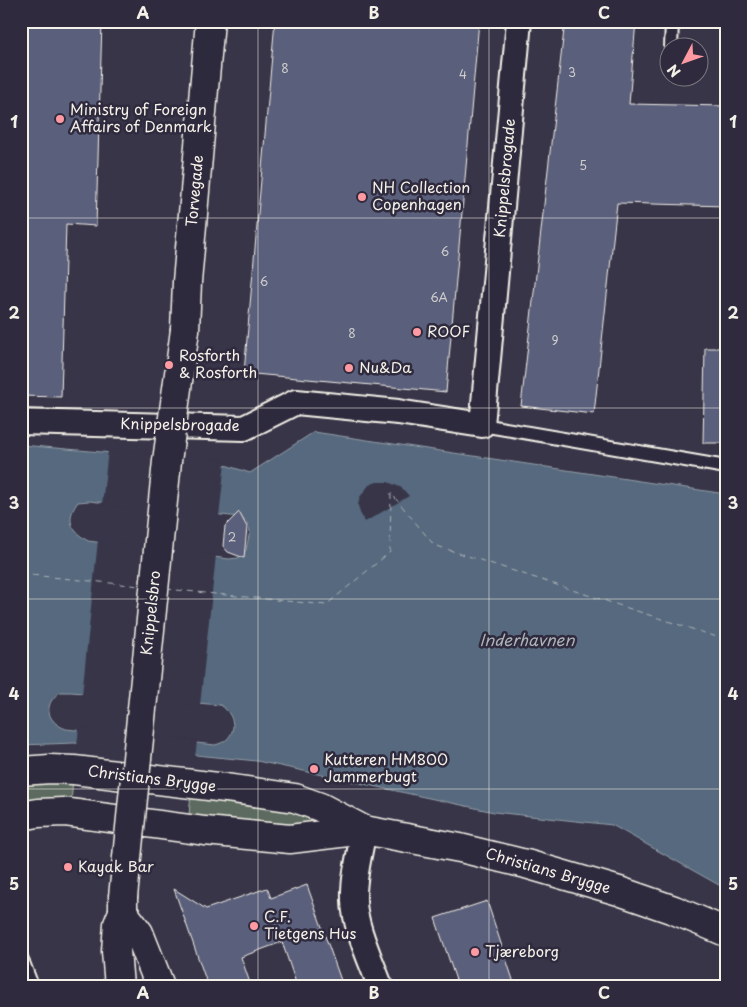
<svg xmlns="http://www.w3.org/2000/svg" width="747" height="1007" font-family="'Playpen Sans',sans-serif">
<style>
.green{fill:#5c6b61;stroke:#a8aea4}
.water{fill:#56697e;stroke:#959fa8;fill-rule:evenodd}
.pier{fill:#383549}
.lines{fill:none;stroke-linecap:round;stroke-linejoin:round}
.ferry{stroke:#adb4b8;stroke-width:1;stroke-dasharray:6 5;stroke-linecap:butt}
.building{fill:#5a5f7b;stroke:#f4f1e8}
.lane-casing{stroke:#f4f1e8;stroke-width:16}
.street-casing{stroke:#f4f1e8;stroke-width:28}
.secondary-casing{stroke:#f4f1e8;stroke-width:31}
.primary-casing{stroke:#f4f1e8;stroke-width:31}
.lane{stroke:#2f2a3d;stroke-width:12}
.street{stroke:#2f2a3d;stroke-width:24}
.secondary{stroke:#2f2a3d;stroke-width:28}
.primary{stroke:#2f2a3d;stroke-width:28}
.secondary-bridge-casing{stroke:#f4f1e8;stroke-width:31;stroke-linecap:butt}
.secondary-bridge{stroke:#2f2a3d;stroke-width:28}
.grid{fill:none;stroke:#f4f1e8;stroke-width:1;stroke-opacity:0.55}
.poi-dot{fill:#ff9aa2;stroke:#2f2a3d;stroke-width:2}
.labels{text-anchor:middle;stroke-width:5;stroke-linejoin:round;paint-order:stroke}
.number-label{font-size:12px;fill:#cecccd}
.poi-label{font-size:15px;fill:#f4f1e8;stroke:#2f2a3d;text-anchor:start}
.street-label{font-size:15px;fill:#f4f1e8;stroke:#2f2a3d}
.water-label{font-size:16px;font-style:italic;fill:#adb4b8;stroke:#2f2a3d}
.neatline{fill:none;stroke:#f4f1e8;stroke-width:2}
.grid-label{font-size:16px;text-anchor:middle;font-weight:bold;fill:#f4f1e8}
</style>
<rect width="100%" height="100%" fill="#383549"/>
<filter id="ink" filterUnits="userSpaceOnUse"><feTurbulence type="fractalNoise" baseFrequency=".02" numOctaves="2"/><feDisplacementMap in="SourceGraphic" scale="10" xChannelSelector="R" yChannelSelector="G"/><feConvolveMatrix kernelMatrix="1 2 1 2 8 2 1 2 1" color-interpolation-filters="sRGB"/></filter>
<g filter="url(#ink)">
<g class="green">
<path d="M73 779 71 803 21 805V781Z"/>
<path d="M191 794 311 812C312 819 312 824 307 830L189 815Z"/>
</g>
<path class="water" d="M314 432 726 494V889L612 825 494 812 257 761 74 743 21 745V445L216 462 250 473ZM89 501 240 517 247 523 250 531 246 550 238 558 229 559 88 541C71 531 65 519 78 502ZM60 692H71L220 705C238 716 238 740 215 745L66 729C47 722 42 705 60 692Z"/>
<g class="pier">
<path d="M108 450 216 459 225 462 219 517 102 505Z"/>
<path d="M377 482H388L402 488 409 496 365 522 360 513 358 505 360 497 369 485Z"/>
<path d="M98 540 216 555 200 705 82 695Z"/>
<path d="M79 728 197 741 195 758 77 746Z"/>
</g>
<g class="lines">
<g class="ferry">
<path d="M21 574 140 586"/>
<path d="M166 589 326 605 390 552 391 493 434 545 726 640"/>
</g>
</g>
<g class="building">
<path d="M21 21H102L96 226 66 224 61 397 21 396Z"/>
<path d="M275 21H479L446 392 244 373Z"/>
<path d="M565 21H636L629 104 726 106V206L617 203 594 414 521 406Z"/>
<path d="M705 348H726V443H703Z"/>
<path d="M239 512 247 527 244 558 228 552 223 546 225 526Z"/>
<path d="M307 885 343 986H297L282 942 241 957 251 986H208L174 889 206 909 267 888 271 898Z"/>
<path d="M487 901 515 986H458L435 918Z"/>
</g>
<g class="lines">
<defs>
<g id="lane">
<path d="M671 48 672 21"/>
<path d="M482 425 726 467"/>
<path d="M21 957 32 986"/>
</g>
<g id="street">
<path d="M21 422 244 428 296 402 398 412 482 425 519 21"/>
<path d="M364 830C360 853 353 877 354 900 354 925 371 961 380 986"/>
</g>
<g id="secondary">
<path d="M185 330 187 282 210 21"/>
<path d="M123 912 139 933 160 986"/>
<path d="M119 986 116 951 118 924 123 912V897"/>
</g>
<g id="primary">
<path d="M21 771 50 769 74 770 226 788 295 798 320 807 364 830 460 848 526 864 619 891 674 910 726 932"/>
<path d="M21 816 38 813 64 812 205 831 290 839 364 830"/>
</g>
</defs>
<use href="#lane" class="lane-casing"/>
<use href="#street" class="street-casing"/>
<use href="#secondary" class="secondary-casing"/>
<use href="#primary" class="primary-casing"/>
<use href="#lane" class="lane"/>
<use href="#street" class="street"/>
<use href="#secondary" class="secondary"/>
<use href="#primary" class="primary"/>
<defs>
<path id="secondary-bridge" d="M123 897 167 461 185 330"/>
</defs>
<use href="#secondary-bridge" class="secondary-bridge-casing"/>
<use href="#secondary-bridge" class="secondary-bridge"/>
</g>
</g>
<path class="grid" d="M258 21V986M489 21V986M21 218H726M21 408H726M21 599H726M21 789H726"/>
<g class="poi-dot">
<circle cx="60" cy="119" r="5"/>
<circle cx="362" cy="197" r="5"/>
<circle cx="417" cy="332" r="5"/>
<circle cx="169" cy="365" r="5"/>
<circle cx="349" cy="368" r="5"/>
<circle cx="314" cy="769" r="5"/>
<circle cx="68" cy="867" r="5"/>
<circle cx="254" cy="926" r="5"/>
<circle cx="475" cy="952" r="5"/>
</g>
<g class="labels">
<g class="number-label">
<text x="285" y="73">8</text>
<text x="572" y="77">3</text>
<text x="463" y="79">4</text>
<text x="583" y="170">5</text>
<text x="445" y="256">6</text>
<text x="264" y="286">6</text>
<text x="439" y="302">6A</text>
<text x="352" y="338">8</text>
<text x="555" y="345">9</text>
<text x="232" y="542">2</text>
</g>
<g class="poi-label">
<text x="70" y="115">Ministry of Foreign<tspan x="70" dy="17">Affairs of Denmark</tspan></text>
<text x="372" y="193">NH Collection<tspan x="372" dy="17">Copenhagen</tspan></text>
<text x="427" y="337">ROOF</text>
<text x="179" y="361">Rosforth<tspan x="179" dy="17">&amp; Rosforth</tspan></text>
<text x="359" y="373">Nu&amp;Da</text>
<text x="324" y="765">Kutteren HM800<tspan x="324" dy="17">Jammerbugt</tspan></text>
<text x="78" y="872">Kayak Bar</text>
<text x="264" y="922">C.F.<tspan x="264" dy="17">Tietgens Hus</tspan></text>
<text x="485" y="957">Tjæreborg</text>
</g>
<g class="street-label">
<text transform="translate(505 178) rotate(-85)" y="5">Knippelsbrogade</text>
<text transform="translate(195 191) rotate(-85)" y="5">Torvegade</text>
<text transform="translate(180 425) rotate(1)" y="5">Knippelsbrogade</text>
<text transform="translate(151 613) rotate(-84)" y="5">Knippelsbro</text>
<text transform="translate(152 779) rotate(7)" y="5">Christians Brygge</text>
<text transform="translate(548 871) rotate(16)" y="5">Christians Brygge</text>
</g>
<g class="water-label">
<text x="527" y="646">Inderhavnen</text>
</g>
</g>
<rect width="747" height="1007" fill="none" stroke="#2f2a3d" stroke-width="55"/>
<g transform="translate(684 62) rotate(229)"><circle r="24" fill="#2f2a3d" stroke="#7e7a81"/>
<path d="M0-4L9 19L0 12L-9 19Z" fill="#ff9aa2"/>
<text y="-8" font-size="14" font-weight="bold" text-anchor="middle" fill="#f4f1e8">N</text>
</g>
<rect x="28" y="28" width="692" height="952" class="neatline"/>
<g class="grid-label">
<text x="143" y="19">A</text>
<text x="374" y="19">B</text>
<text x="604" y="19">C</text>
<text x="14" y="128">1</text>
<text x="733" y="128">1</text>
<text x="14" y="319">2</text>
<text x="733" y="319">2</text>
<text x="14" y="509">3</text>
<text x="733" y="509">3</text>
<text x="14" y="700">4</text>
<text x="733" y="700">4</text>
<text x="14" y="890">5</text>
<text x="733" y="890">5</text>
<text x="143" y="999">A</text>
<text x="374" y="999">B</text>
<text x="604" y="999">C</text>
</g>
</svg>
